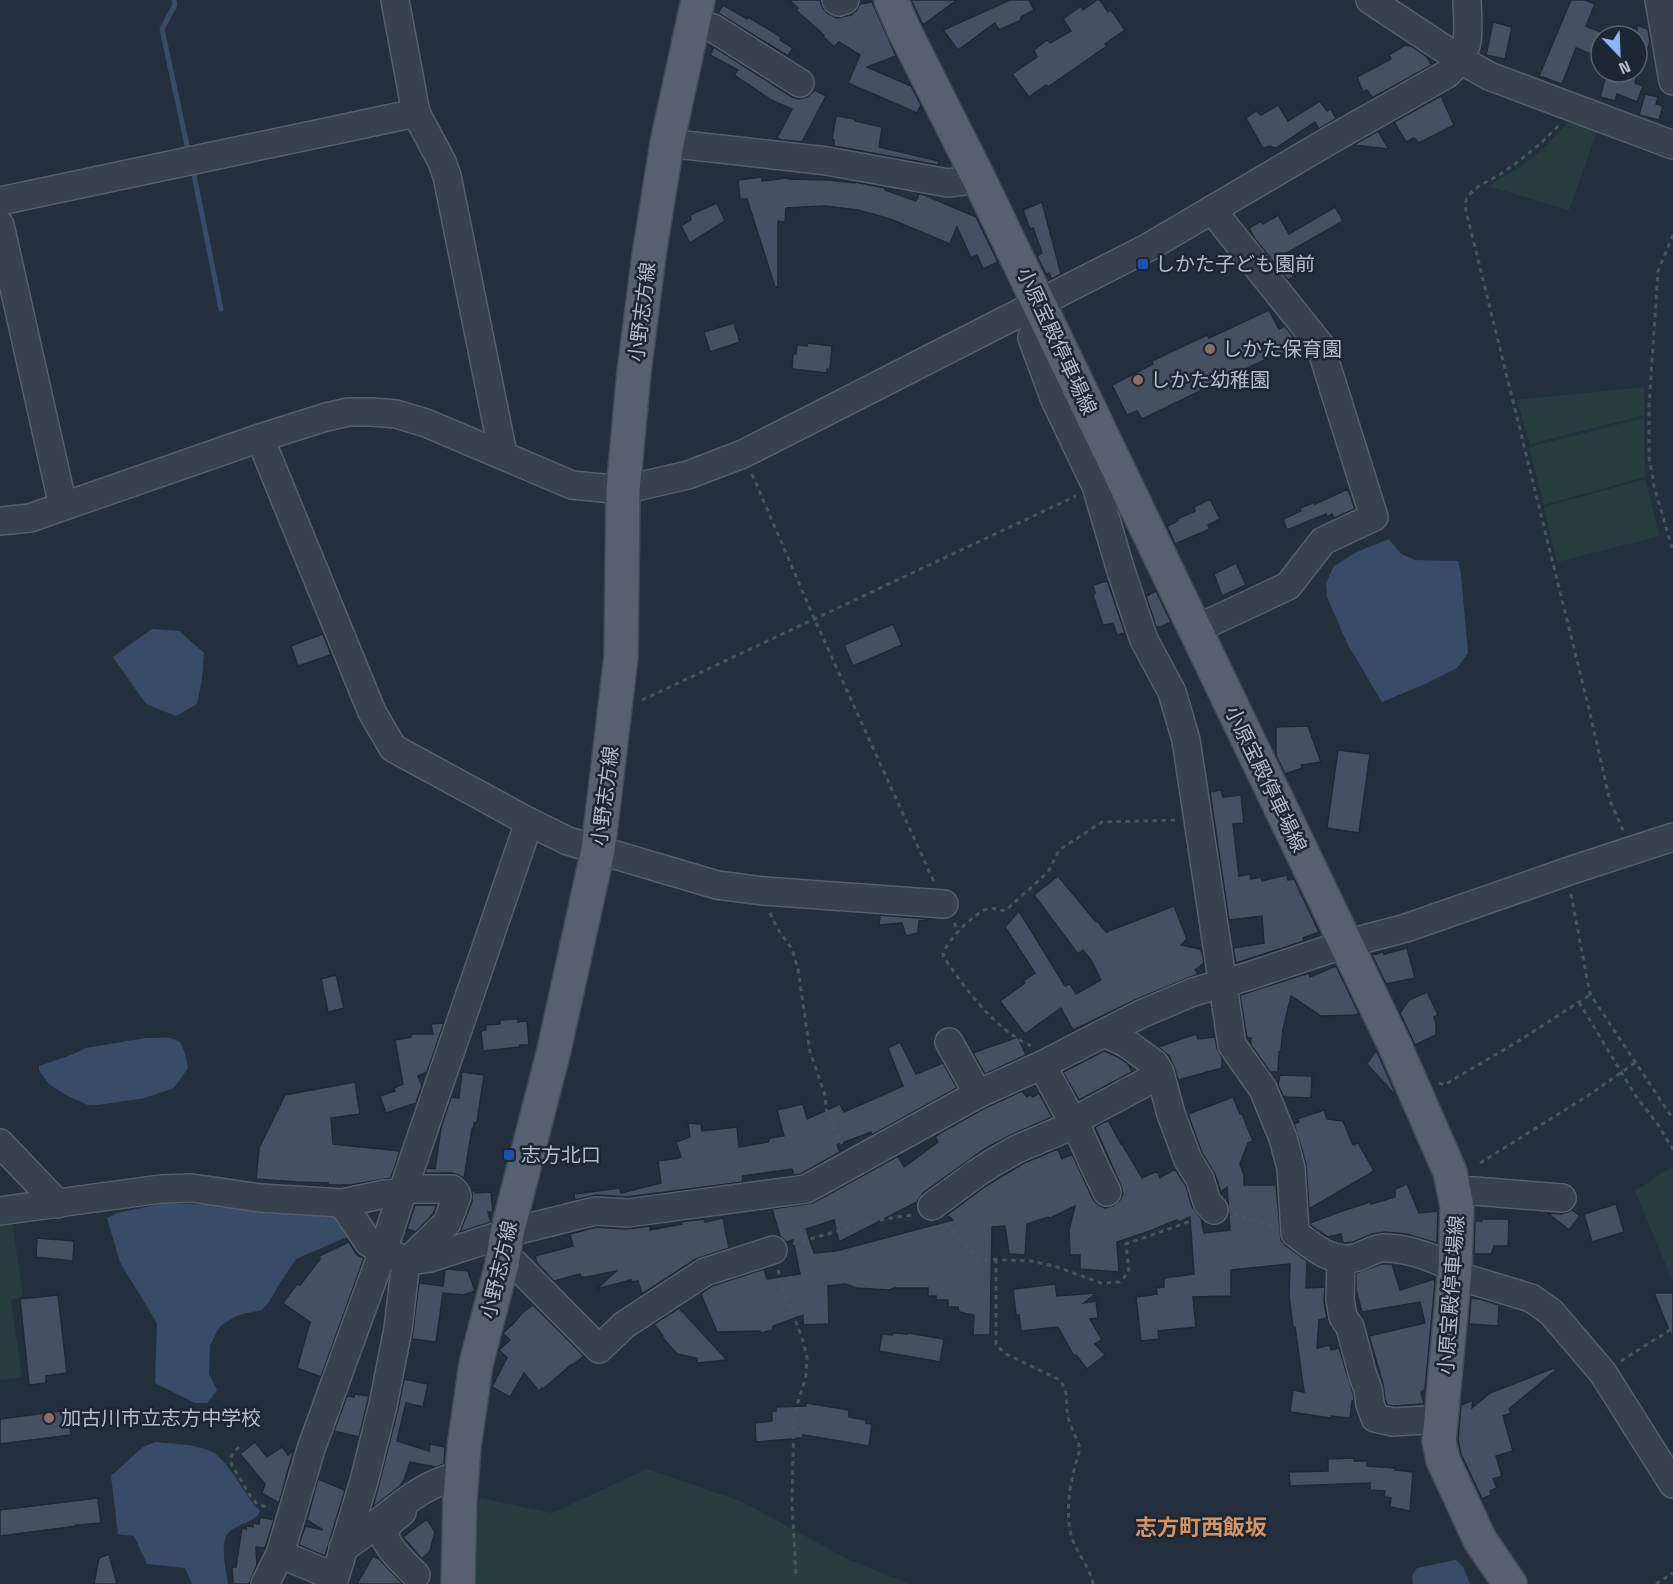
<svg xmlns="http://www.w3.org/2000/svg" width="1673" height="1584" font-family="'Space Grotesk','Noto Sans JP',sans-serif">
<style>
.green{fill:#263c3f}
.water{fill:#394c67}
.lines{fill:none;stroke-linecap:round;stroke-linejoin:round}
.stream{stroke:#394c67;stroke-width:5}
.building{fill:#455162;stroke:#1f2835;stroke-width:1.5}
.minor-casing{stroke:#565f6c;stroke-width:30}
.major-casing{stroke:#414a57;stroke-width:36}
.path{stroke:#44595c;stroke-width:3;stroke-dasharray:4.5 4.5;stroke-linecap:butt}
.minor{stroke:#38414e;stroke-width:27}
.major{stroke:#56606e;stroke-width:33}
.transit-dot{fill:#1a4fb4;stroke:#1d2633;stroke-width:2}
.education-dot{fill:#8d6e63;stroke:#1d2633;stroke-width:2}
.labels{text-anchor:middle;stroke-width:5;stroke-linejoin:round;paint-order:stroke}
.poi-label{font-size:20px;fill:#b4bcc9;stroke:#1d2633;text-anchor:start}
.street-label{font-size:20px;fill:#b4bcc9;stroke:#1d2633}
.quarter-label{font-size:22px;font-weight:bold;fill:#d59563;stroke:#1d2633}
</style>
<rect width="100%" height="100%" fill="#242f3e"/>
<g class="green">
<path d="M1571 120 1598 129 1569 210 1488 186C1508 175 1527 163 1544 148 1554 139 1561 128 1571 120Z"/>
<path d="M1644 387 1645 415 1530 444 1517 400Z"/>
<path d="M1644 418 1645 477 1544 505 1529 447Z"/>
<path d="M1645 479 1660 536 1557 562 1544 507Z"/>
<path d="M1673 1166V1282L1635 1191Z"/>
<path d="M12 1222 23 1296 11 1300 22 1377 0 1380V1223Z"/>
<path d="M647 1469 743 1502 849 1560 909 1584H475L479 1498 552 1513Z"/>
</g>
<g class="water">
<path d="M1389 539 1401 554 1415 560 1458 561 1461 575 1468 653 1457 668 1425 684 1382 702 1347 643 1327 597 1326 583 1334 566 1357 552Z"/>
<path d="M152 629 179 631 204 653 202 679 197 704 176 716 146 704 113 657Z"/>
<path d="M145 1038C177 1038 182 1033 188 1068L174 1088 145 1098 98 1105H88L64 1094 49 1084 39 1070V1066L71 1055 86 1048Z"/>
<path d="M165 1203 212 1205 335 1217 354 1234 296 1259 281 1281 269 1302 262 1310 238 1315 220 1326 210 1345 209 1374 217 1390 207 1403H195L155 1383 157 1323 120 1262 107 1218 117 1213Z"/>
<path d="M156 1442C173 1444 192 1444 208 1450 229 1458 243 1495 260 1511 257 1518 252 1519 246 1523 240 1525 233 1528 229 1532 219 1542 226 1571 228 1584H192L185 1568 147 1564 134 1536 118 1534 111 1476 143 1447Z"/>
<path d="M1456 1560 1463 1567 1470 1584H1413L1412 1576 1417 1568Z"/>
</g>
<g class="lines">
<g class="stream">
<path d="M174 0 175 5 162 29 189 155"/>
<path d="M193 170 221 309"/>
</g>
</g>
<g class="building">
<path d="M789 0H820L822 7 827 13 837 18 851 15 856 11 860 4 872 2 896 56 867 67 911 86 921 105 917 113 848 83 860 55 839 42 834 47 823 36 824 35 796 10 798 8Z"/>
<path d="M911 0H957L923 25Z"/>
<path d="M1010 0H1029L1034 10 1021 17V20L999 30 995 23 958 50 943 30Z"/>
<path d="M1097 0H1100L1108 12 1111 10 1125 30 1105 44 1107 46 1091 57 1048 87 1046 85 1029 97 1012 74 1037 57 1034 50 1047 40 1050 43 1071 31 1063 19 1081 6 1083 10Z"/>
<path d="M1571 0H1585L1595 4 1586 26 1601 32V58L1576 48 1562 84 1539 76Z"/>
<path d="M723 5 747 19 748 17 781 37 780 40 793 48 788 56 718 13Z"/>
<path d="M1493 22 1512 27 1505 59 1486 55Z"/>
<path d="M1637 25 1648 29 1650 42 1639 74 1637 73 1635 83 1643 86 1637 102 1617 94 1615 101 1600 97 1607 72H1637Z"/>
<path d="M1405 45 1411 46 1427 57 1432 65 1372 98 1367 90 1363 92 1357 77 1391 59 1389 55Z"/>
<path d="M714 47 792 97 799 99 807 97 815 90 826 96 802 142 782 140 777 138 792 109 771 100 734 75 738 70 710 55Z"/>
<path d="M1645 94 1658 97 1656 104 1663 106 1659 120 1639 115Z"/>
<path d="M1441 96 1454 125 1419 143 1414 138 1406 142 1394 122Z"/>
<path d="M1320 101 1327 111 1331 109 1336 119 1319 129 1315 122 1276 148 1270 146 1263 148 1246 118 1256 111 1261 115 1278 105 1288 121Z"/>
<path d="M836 116 855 119V121L882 127 879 147 939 161 938 165 834 146V140L832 139Z"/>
<path d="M1378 131 1389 149 1353 145Z"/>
<path d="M762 177V181L788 178 789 179 828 180 855 183V182L885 188V190L916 201 919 194H922L976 217 998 262 983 269 977 255 971 258 957 227 950 244 890 219 858 210 825 206 786 208 785 222 778 221V287H775L747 199H740L738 180Z"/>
<path d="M1042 202 1061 274 1052 279 1049 273 1046 274 1037 256 1042 253 1033 228 1030 229 1023 210Z"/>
<path d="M717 203 725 221 690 243 681 226 691 220 690 215Z"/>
<path d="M1335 207 1343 221 1287 253 1288 254 1286 255 1298 274 1288 280 1255 239 1249 228 1261 221 1263 224 1278 215 1289 234Z"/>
<path d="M1269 310 1279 329 1285 326 1300 346 1280 355 1279 353 1142 419 1137 411 1127 415 1112 385 1153 364 1152 361 1207 335 1209 338Z"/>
<path d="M734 323 740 342 710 352 704 332Z"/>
<path d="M808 343 832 346 830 369H827V373L792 369 793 354H796L797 345 807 346Z"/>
<path d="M1348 489 1355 509 1334 518 1332 514 1327 517 1326 514 1287 530 1283 519 1301 511 1300 508 1315 502V504Z"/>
<path d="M1210 499 1220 519 1208 525 1210 529 1175 544 1167 526 1178 521 1177 519 1195 511 1194 507Z"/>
<path d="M1236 563 1246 585 1222 596 1214 574Z"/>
<path d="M1107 581 1108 583 1125 633 1117 635 1113 623 1103 625 1093 595 1095 593 1093 585Z"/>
<path d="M1156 591 1171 622 1161 627H1156L1146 596Z"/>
<path d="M893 624 902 645 853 666 844 645Z"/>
<path d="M323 634 331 655 298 666 291 646Z"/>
<path d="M1308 726 1321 762 1301 765 1302 768 1285 774 1276 755V727Z"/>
<path d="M1338 750 1370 754 1359 833 1327 828Z"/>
<path d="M1221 790 1223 797 1241 795 1244 823 1233 824 1239 876 1250 874 1251 879 1261 877 1262 881 1287 875 1288 880 1294 879 1319 932 1303 938 1304 941 1236 963 1233 948 1264 943 1262 916 1229 920 1210 792Z"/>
<path d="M1058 876 1096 922 1097 921 1106 932 1174 906 1187 939 1181 945 1200 949 1202 952 1204 963 1195 970 1198 974 1135 1000 1073 1030 1061 1008 1025 1034 1000 1001 1025 983 1023 981 1035 973 1005 927 1019 911 1065 986 1070 984 1076 994 1101 980 1091 960 1083 950 1078 954 1034 895Z"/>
<path d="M880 915 928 919V920L919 921 918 933 906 936 902 923 879 925Z"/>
<path d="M1407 948 1415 978 1386 984 1372 955 1383 952 1384 954Z"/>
<path d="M1336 966 1359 1014 1355 1015 1321 1016 1291 996 1283 1029 1281 1051 1279 1052 1278 1072H1270L1251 1045V1038H1247L1240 995 1309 973 1310 977Z"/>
<path d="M336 975 344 1008 328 1012 321 979Z"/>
<path d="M1427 992 1438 1015 1434 1017 1436 1023V1035L1415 1045 1400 1013 1409 1000Z"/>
<path d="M518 1019V1022L527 1021 529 1045H520V1047L483 1051 481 1031 486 1030V1025L500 1024V1020Z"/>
<path d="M444 1023 427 1072 418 1076 422 1086 416 1103 386 1113 380 1096 395 1091 394 1088 403 1084 395 1040 411 1037 412 1034H433L431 1024Z"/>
<path d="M1196 1034 1198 1039 1215 1037 1217 1048 1222 1058V1068L1178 1080 1175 1069 1169 1056 1158 1047Z"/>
<path d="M1018 1037 1026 1055 985 1074 973 1053Z"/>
<path d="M900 1042 916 1074 943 1063 957 1088 872 1135 871 1132 837 1145 840 1152 801 1174 794 1175 792 1169 743 1176 742 1182 627 1197 596 1195 575 1200 574 1194 620 1188 621 1193 661 1183 658 1161 678 1158 681 1157 676 1142 690 1137 688 1123 701 1124 702 1131 737 1127 739 1147 768 1142 770 1138 784 1136 777 1110 803 1104 807 1119 840 1104 844 1112 903 1086 888 1048Z"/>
<path d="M1376 1050 1378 1054 1397 1097 1367 1064Z"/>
<path d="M1104 1051 1118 1057 1128 1064 1132 1072 1079 1100 1063 1072Z"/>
<path d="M462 1072 484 1075 477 1122 474 1123 473 1129H472L464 1178 458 1175 452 1173H425L427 1168 435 1169 441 1128 451 1097 459 1098Z"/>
<path d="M1280 1075 1312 1076 1311 1098 1286 1097 1283 1096 1278 1084Z"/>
<path d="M355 1082 360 1114 331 1118 333 1144 400 1151 391 1178 349 1185H328V1183L297 1182 256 1179 259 1148 285 1095Z"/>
<path d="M1022 1091 1027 1097 1030 1095 1033 1097 1039 1093 1052 1117 1011 1135 986 1148 923 1193 917 1202 839 1242 834 1220 806 1229 814 1253 836 1251 953 1220 947 1215 986 1186 1024 1163 1058 1149 1062 1159 1072 1154 1093 1199 1098 1205 1105 1208 1113 1206 1120 1200 1123 1194 1121 1186 1095 1127 1108 1120 1121 1144H1122L1142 1178 1157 1171 1160 1178 1175 1169 1186 1186 1192 1207 1201 1218 1204 1233 1230 1230 1227 1187 1221 1192 1215 1174 1202 1153 1188 1114 1233 1097 1240 1114H1242L1253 1141 1248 1143 1240 1164 1244 1175V1185H1276L1281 1240 1285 1245 1307 1261 1306 1288 1325 1287 1324 1301 1327 1318 1319 1320 1317 1348 1330 1345 1331 1350 1339 1348 1353 1393 1354 1400 1352 1401 1350 1418 1331 1416V1418L1290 1412 1293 1390 1304 1392 1295 1327H1293L1289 1295 1290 1264 1231 1270V1296L1193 1297 1196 1327 1158 1331 1159 1339 1141 1341 1136 1297 1157 1294 1156 1288 1164 1287V1278L1194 1274 1190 1217 1179 1222 1177 1220 1150 1231 1117 1242 1119 1272 1080 1269V1255H1070L1069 1230 1075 1206 1050 1218 1048 1217 1027 1224 1025 1255 1009 1254 1005 1226 992 1227 990 1335H973L974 1315 959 1312 958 1307H948V1300H936V1296H928V1288H895L888 1290 857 1288 845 1284 828 1286 829 1324 803 1325V1315L773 1326V1330L761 1333 760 1331 717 1332 701 1294 712 1286 764 1269 767 1279 800 1274 793 1240 786 1242 780 1236 772 1209 813 1203 898 1156 904 1167 938 1142 935 1137 942 1132 985 1108Z"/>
<path d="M1324 1110 1327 1119 1343 1121 1353 1145 1358 1143 1374 1171 1309 1209 1306 1164 1294 1124 1299 1122 1297 1119Z"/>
<path d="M1407 1184 1419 1213 1438 1211 1437 1243 1406 1234 1385 1232 1372 1234 1353 1242 1343 1243 1341 1234 1328 1237 1310 1225V1223L1339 1212 1370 1202 1371 1204 1395 1197V1189Z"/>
<path d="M475 1190V1193L491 1192 493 1212H488L491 1222 460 1232 472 1201V1191Z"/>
<path d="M1616 1204 1624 1232 1592 1242 1584 1214Z"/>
<path d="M415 1205H437L433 1214 416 1232 407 1229Z"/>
<path d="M1572 1210 1580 1216 1569 1230 1548 1213 1561 1214 1568 1212Z"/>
<path d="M723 1218 729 1248 696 1259 642 1294 638 1281 632 1282 631 1280 597 1289 616 1271 587 1277H581L580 1274 554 1281 537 1263 535 1256 573 1246 570 1234 596 1227 627 1229 650 1226V1230L682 1224V1222L687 1221 704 1219 705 1222Z"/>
<path d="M1482 1219H1509L1508 1246H1494L1491 1254H1474L1475 1221H1482Z"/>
<path d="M37 1238 74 1241 73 1261 36 1257Z"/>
<path d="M349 1242 357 1255 364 1258 321 1377 297 1368 310 1322 283 1303 297 1284 300 1285 320 1259 319 1256Z"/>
<path d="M1381 1264H1392L1400 1290 1434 1279 1435 1283 1425 1389 1421 1392 1424 1404 1394 1406 1387 1405 1385 1400 1383 1384 1369 1336 1425 1323 1420 1302 1362 1312 1356 1290V1273Z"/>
<path d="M448 1269 468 1271 475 1291 463 1295 443 1293 436 1342 412 1339 419 1283 443 1286 445 1270Z"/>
<path d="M1055 1284 1057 1296 1096 1293 1084 1303 1096 1301 1098 1318 1090 1319 1102 1340 1095 1344 1105 1355 1087 1369 1076 1355 1074 1356 1058 1327 1021 1331 1019 1315H1016L1013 1289Z"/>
<path d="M1654 1293H1673V1337H1672Z"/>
<path d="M58 1295 67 1373 46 1376V1383L29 1385 20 1299Z"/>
<path d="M1471 1298 1480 1299 1499 1305 1498 1326 1469 1324Z"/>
<path d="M533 1305 584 1356 571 1366V1365L543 1389 542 1388 539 1391 524 1373 510 1397 492 1387 507 1358 499 1350 510 1340 503 1333 514 1323 522 1313Z"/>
<path d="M679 1308 727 1360 697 1363V1358L677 1354 662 1337 663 1336 654 1324Z"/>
<path d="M893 1333 907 1334 908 1333 944 1339 940 1362 879 1351 882 1334 892 1335Z"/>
<path d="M1554 1368 1556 1370 1509 1409 1511 1413 1503 1416 1513 1451 1496 1456 1502 1476 1493 1479 1497 1488 1490 1491 1491 1495 1482 1499 1461 1454 1458 1440 1461 1405 1473 1400 1472 1408 1490 1393Z"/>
<path d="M404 1379 428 1384 423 1407 406 1403 397 1441 429 1451 430 1444 445 1447 444 1464 436 1467 410 1462 404 1480 400 1486 373 1507 398 1409Z"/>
<path d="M355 1394 369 1396 359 1437 334 1431 347 1396 354 1397Z"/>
<path d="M806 1403 849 1410V1417L866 1420V1423L872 1424 869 1446 803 1435V1438L756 1442 755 1423 772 1421V1411H776V1407L806 1406Z"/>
<path d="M68 1410 71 1435 0 1444V1419Z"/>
<path d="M255 1442 267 1457 282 1447 288 1455 294 1449 279 1503 262 1493 265 1484 240 1454Z"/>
<path d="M1354 1458V1461H1367V1466L1395 1468V1470L1413 1472 1410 1511 1390 1507 1391 1498 1384 1497 1385 1491 1370 1490V1483L1290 1486 1289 1472 1328 1471V1459Z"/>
<path d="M318 1479 345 1490 325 1556 299 1545 305 1526 323 1530 307 1520Z"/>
<path d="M98 1498 101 1523 76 1525 77 1526 0 1536V1510Z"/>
<path d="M260 1517 274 1520 265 1548 256 1547 257 1565 249 1584H233L232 1567H236L242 1528 246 1529V1526L253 1527V1523L259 1524Z"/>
<path d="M427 1519 435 1532 430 1551 422 1559 403 1537Z"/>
<path d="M109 1554 117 1584H94L99 1558Z"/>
<path d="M373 1556 379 1559 403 1584H357Z"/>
</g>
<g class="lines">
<defs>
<g id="minor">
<path d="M395 0 416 113 442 162 447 176 503 454"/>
<path d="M836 0 839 2 845 0"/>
<path d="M1370 0 1461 60 1489 76 1673 145"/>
<path d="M1659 0 1673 81"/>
<path d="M693 23 713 28 800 83"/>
<path d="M667 143 827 161 948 183 979 179"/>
<path d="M0 201 416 113"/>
<path d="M0 225 63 506"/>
<path d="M1040 305 1032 338 1055 400 1096 486 1121 571 1144 640 1172 692 1186 740 1232 1045 1263 1089 1283 1138 1291 1168 1295 1233C1313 1247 1333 1265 1358 1257 1366 1254 1375 1248 1384 1248 1409 1248 1433 1258 1455 1268"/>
<path d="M260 438 372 712 393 748 529 822 568 841 717 885 764 891 944 904"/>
<path d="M0 521 30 518 260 438 326 417 349 412H372L396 414 426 423 572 485 623 490 688 475 743 454 1149 247 1332 139 1447 74C1473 51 1468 32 1467 0"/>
<path d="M1194 630 1288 586 1323 541 1374 517 1320 345 1212 210"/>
<path d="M1104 1033 1126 1043 1155 1064 1160 1073 1171 1114 1188 1160 1200 1179 1207 1202 1214 1210"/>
<path d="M949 1042 978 1094"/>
<path d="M1042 1065 1070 1117 1076 1125 1095 1167 1107 1192"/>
<path d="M0 1143 58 1204"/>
<path d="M1454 1191H1474L1562 1198"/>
<path d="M342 1203 369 1243 406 1261 430 1258 507 1233 595 1211 628 1213 806 1189 978 1094 1042 1065 1141 1014 1193 992 1249 976 1345 944 1406 928 1572 870 1673 837"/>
<path d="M932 1206 977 1173 994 1162 1017 1149 1071 1126 1079 1118 1150 1080 1160 1073"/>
<path d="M0 1211 161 1189 192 1188 260 1198 342 1203 385 1194 402 1193 529 822"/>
<path d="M1341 1260 1340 1299 1343 1317 1350 1327 1363 1376 1368 1389 1370 1404 1375 1418 1393 1422 1441 1419"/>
<path d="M502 1264H515L599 1349 624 1325 705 1272 773 1250"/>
<path d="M1455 1275 1531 1298 1551 1312 1603 1373 1673 1484"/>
<path d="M402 1512 390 1522 383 1534C390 1551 403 1562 416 1575"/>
<path d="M343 1548C383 1524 414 1484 462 1475"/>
<path d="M280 1554 328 1574 334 1580"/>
<path d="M265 1584 280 1554 311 1449 383 1251 402 1193 413 1189H452L456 1193 457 1196 447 1223 415 1254 413 1260"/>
<path d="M333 1584 364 1481 383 1405 398 1329 406 1261"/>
</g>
<g id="major">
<path d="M891 0 904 30 979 179 1395 1046 1450 1172 1457 1206 1455 1268 1439 1441 1443 1460 1480 1540 1510 1584"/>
<path d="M458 1584 460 1499 464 1447 476 1364 502 1264 507 1233 554 1050 598 850 621 657 623 490 634 372 649 255 667 143 698 0"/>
</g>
</defs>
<use href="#minor" class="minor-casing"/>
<use href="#major" class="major-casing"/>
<g class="path">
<path d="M1558 126C1542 143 1525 157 1505 171 1494 179 1480 183 1470 194 1465 199 1465 204 1466 211L1589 709 1610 801 1623 830"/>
<path d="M1673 235 1658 271 1649 406V457L1654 486 1673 551"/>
<path d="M752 474 814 618 934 882"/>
<path d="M642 700 1076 496"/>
<path d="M1571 894 1590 994 1673 1119"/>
<path d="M770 913 777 928 792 949 798 969 810 1052 826 1098 825 1107 842 1144"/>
<path d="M954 923 959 932"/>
<path d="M1579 1002 1635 1095 1659 1126 1673 1150"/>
<path d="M1031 1046C994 1028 966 990 943 956 944 943 974 913 987 909 993 907 999 910 1005 911L1048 872 1059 850 1102 822 1178 820"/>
<path d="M1439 1083 1444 1085 1517 1042 1590 995"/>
<path d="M1480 1163 1592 1093 1636 1062"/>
<path d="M1234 1214 1273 1227"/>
<path d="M947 1223 977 1259 1032 1261 1057 1267 1101 1283 1120 1282 1129 1272 1126 1244 1194 1220"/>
<path d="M793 1244C833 1233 872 1219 914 1215"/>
<path d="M996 1259V1344L1004 1353 1058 1379C1071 1390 1064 1406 1069 1421 1072 1431 1078 1439 1080 1449 1071 1477 1063 1513 1073 1541 1079 1556 1090 1568 1093 1584"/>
<path d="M778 1270 785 1294 802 1338 807 1357 806 1376 794 1415 792 1504 796 1575"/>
<path d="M1621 1361 1673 1328"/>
<path d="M239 1447C233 1453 228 1457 232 1465L249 1494 257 1504 270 1508"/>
<path d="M1656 1584 1673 1573"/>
</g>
<use href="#minor" class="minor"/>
<use href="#major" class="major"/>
</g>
<g class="transit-dot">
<rect x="1137" y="258" width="12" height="12" rx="3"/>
<rect x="503" y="1149" width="12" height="12" rx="3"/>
</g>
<g class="education-dot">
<circle cx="1210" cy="349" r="6"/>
<circle cx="1138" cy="380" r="6"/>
<circle cx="49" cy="1418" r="6"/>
</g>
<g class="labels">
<g class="poi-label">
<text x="1155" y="271">しかた子ども園前</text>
<text x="1222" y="356">しかた保育園</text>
<text x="1150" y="387">しかた幼稚園</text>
<text x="521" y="1162">志方北口</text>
<text x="61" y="1425">加古川市立志方中学校</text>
</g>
<g class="street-label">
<text transform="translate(642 312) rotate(-83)" y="7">小野志方線</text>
<text transform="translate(1057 341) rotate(65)" y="7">小原宝殿停車場線</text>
<text transform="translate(1266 779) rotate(64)" y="7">小原宝殿停車場線</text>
<text transform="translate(605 796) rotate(-83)" y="7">小野志方線</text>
<text transform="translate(499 1270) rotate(-77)" y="7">小野志方線</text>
<text transform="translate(1451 1295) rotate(-86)" y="7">小原宝殿停車場線</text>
</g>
<g class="quarter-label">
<text x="1201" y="1535">志方町西飯坂</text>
</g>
</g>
<g transform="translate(1619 54) rotate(157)"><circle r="28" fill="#1d2633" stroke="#59626f" stroke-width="1.5"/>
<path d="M0-4.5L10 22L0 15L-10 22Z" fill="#8ab4f8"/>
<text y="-9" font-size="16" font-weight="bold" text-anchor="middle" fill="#b4bcc9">N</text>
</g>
</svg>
